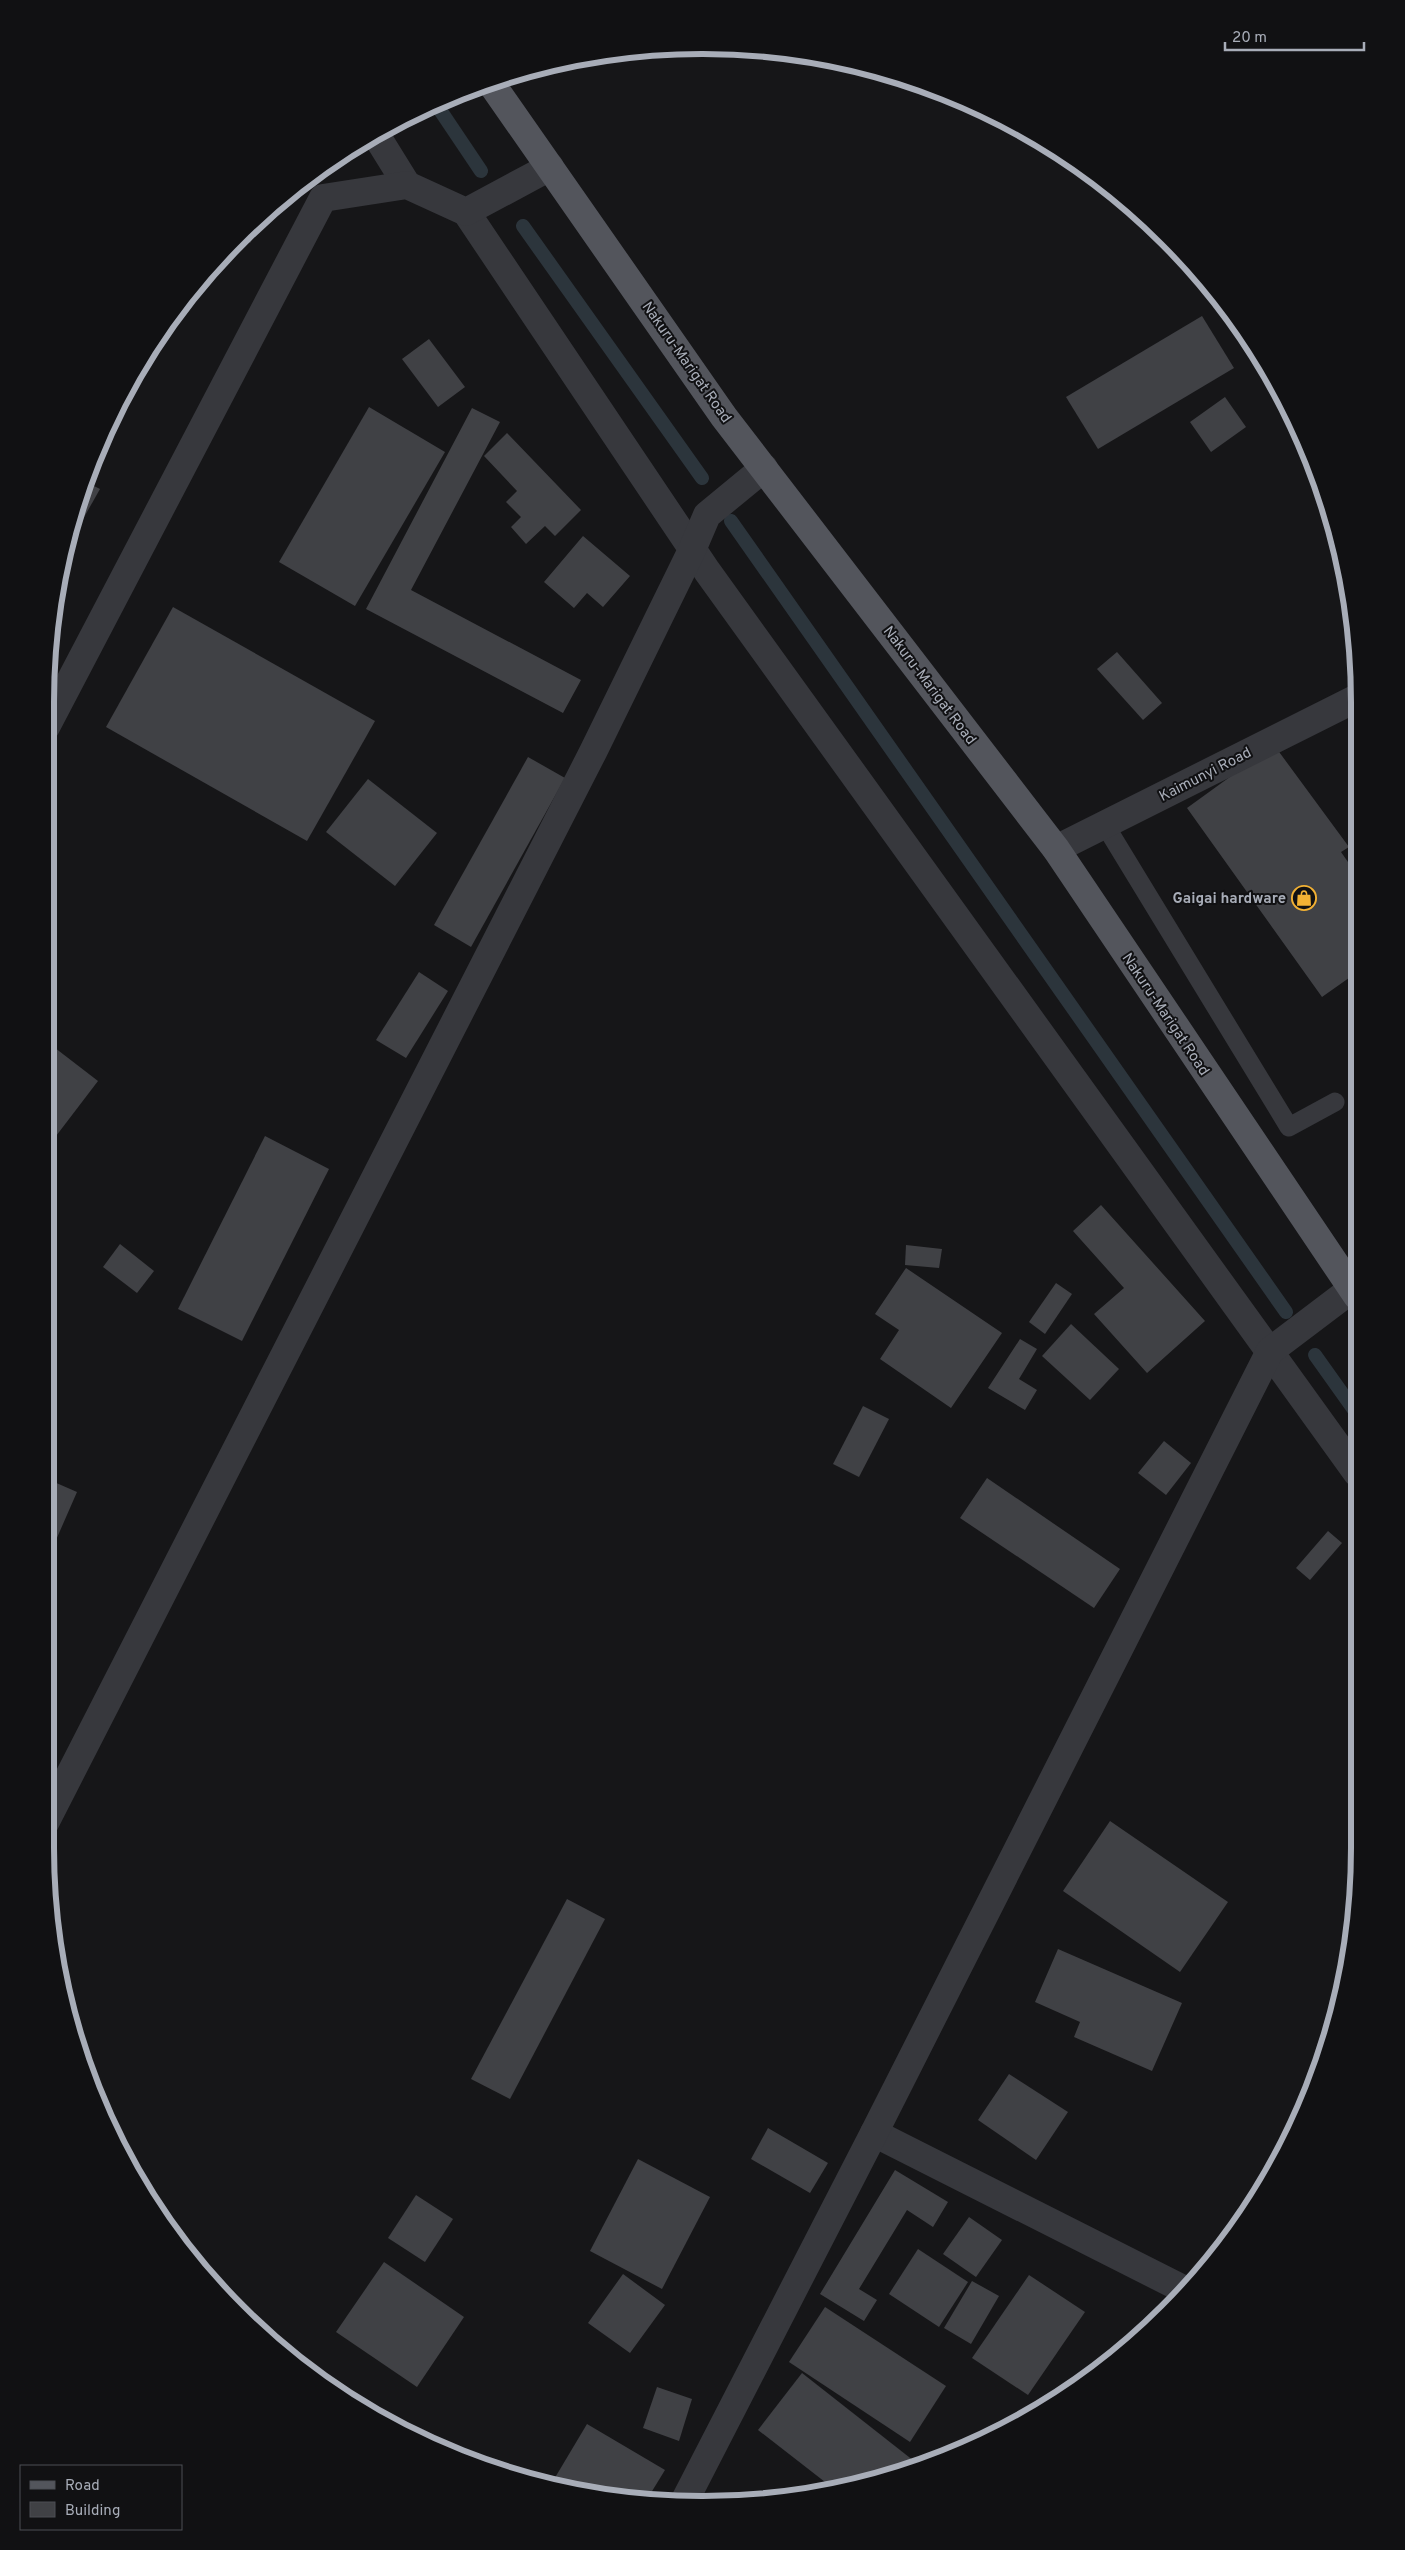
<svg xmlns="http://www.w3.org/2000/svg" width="1405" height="2550" font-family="Overpass,sans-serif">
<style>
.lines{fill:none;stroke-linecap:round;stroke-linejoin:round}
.stream{stroke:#2c353c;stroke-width:14}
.building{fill:#404145}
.service{stroke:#37383d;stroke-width:19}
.minor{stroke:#37383d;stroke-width:28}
.primary{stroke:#53555c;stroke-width:28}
.labels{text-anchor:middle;stroke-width:4;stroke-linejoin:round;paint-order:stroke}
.street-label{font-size:15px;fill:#a8adb8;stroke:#111113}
.poi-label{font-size:15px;font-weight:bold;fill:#a8adb8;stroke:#111113;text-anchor:end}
.rim{fill:none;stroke:#a8adb8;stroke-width:6}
</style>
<rect width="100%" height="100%" fill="#161618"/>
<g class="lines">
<g class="stream">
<path d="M436 104 481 171"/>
<path d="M523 226 702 478"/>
<path d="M731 521 1286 1312"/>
<path d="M1315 1355 1357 1414"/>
</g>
</g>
<g class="building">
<path d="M269 212 250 243 242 237Z"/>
<path d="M1202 316 1234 368 1098 449 1066 397Z"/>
<path d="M429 339 465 387 438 407 402 359Z"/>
<path d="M1225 397 1246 427 1211 452 1190 422Z"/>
<path d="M369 407 445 452 355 606 279 562Z"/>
<path d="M472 408 500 422 411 590 581 680 563 713 366 609Z"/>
<path d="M507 433 581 510 555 536 545 526 526 544 511 527 521 517 506 502 517 491 484 456Z"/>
<path d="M88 483 100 489 65 551 67 532Z"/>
<path d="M583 536 630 576 603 607 587 593 574 608 544 582Z"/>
<path d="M173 607 375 721 307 841 106 727Z"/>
<path d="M1117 652 1162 703 1143 720 1097 669Z"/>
<path d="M1274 745 1349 847 1341 852 1355 872 1356 973 1322 997 1187 808Z"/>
<path d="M528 757 565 778 471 947 434 925Z"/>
<path d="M368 779 437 833 395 886 326 832Z"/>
<path d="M419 972 448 991 406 1058 376 1040Z"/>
<path d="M46 1041 98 1081 53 1140 46 1135Z"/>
<path d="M265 1136 329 1169 242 1341 178 1309Z"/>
<path d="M1101 1205 1205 1321 1147 1373 1094 1314 1124 1288 1073 1231Z"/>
<path d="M120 1244 154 1271 137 1293 103 1267Z"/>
<path d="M906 1245 942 1249 939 1268 905 1265Z"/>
<path d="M906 1268 1002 1333 951 1408 880 1359 899 1330 875 1314Z"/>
<path d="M1056 1283 1072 1294 1045 1334 1029 1322Z"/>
<path d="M1071 1324 1119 1369 1090 1400 1042 1356Z"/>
<path d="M1020 1339 1037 1349 1019 1379 1037 1390 1025 1410 988 1388Z"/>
<path d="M863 1406 889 1419 859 1477 833 1464Z"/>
<path d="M1164 1441 1191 1463 1166 1495 1138 1473Z"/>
<path d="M45 1478 77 1492 56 1540 49 1536 57 1519 45 1514Z"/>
<path d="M987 1478 1120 1569 1094 1608 960 1518Z"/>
<path d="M1328 1531 1342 1543 1310 1580 1296 1568Z"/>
<path d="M1110 1821 1228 1902 1180 1972 1063 1891Z"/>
<path d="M567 1899 605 1919 510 2099 471 2079Z"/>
<path d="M1058 1949 1182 2003 1152 2071 1074 2037 1080 2022 1035 2002Z"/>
<path d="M1009 2074 1068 2112 1036 2160 978 2120Z"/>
<path d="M768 2128 828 2163 810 2193 751 2159Z"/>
<path d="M638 2159 710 2197 662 2289 590 2251Z"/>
<path d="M895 2170 948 2202 933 2227 907 2210 859 2289 877 2300 864 2321 820 2294Z"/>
<path d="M416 2195 453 2219 425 2262 388 2238Z"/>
<path d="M969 2217 1002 2240 976 2277 943 2254Z"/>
<path d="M918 2249 968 2282 939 2327 889 2294Z"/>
<path d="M384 2262 464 2317 417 2387 336 2332Z"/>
<path d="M623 2274 665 2305 630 2353 588 2323Z"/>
<path d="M1029 2275 1085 2312 1028 2395 972 2358Z"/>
<path d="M972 2281 999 2296 971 2344 944 2328Z"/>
<path d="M825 2307 946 2386 910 2442 789 2362Z"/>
<path d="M802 2373 914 2461 905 2471 872 2483 834 2489 758 2430Z"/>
<path d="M657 2387 692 2399 679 2441 643 2428Z"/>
<path d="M587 2424 665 2470 646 2501 565 2488 553 2481Z"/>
</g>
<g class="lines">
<path class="service" d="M1105 825 1289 1127 1335 1102"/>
<g class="minor">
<path d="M376 135 407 185"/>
<path d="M466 212 707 571 1357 1473"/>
<path d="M46 727 323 198 407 185 466 212 550 167"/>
<path d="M1056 849 1355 699"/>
<path d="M45 1823 593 752 692 550 707 515 764 468"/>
<path d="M874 2133 1185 2290"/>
<path d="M683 2504 874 2133 1270 1351 1352 1289"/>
</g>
<path class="primary" d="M491 83 724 417 1056 849 1357 1296"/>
</g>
<defs>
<symbol id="shop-ring" viewBox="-11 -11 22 22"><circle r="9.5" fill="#111113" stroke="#f2b134" stroke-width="1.5"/><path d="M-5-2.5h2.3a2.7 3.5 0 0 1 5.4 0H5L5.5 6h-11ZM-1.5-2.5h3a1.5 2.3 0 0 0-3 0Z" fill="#f2b134"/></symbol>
</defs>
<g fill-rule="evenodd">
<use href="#shop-ring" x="1290" y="884" width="28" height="28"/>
</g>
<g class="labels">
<g class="street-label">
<text transform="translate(687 362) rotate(55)" y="5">Nakuru-Marigat Road</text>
<text transform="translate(930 685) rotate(53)" y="5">Nakuru-Marigat Road</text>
<text transform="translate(1205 774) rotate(-27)" y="5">Kaimunyi Road</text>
<text transform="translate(1166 1014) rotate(56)" y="5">Nakuru-Marigat Road</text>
</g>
<g class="poi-label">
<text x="1286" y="903">Gaigai hardware</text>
</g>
</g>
<path d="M0 0H1405V2550H0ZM702 54H703A648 648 0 0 1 1351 702V1848A648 648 0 0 1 703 2496H702A648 648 0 0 1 54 1848V702A648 648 0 0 1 702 54Z" fill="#111113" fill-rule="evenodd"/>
<path class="rim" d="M702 54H703A648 648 0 0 1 1351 702V1848A648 648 0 0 1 703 2496H702A648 648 0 0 1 54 1848V702A648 648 0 0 1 702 54Z"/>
<rect x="20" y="2465" width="162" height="65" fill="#111113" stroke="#4d4f55"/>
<rect x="30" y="2481" width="25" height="8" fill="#53555c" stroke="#4d4f55"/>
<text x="65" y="2490" font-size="15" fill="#a8adb8">Road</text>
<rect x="30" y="2502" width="25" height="15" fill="#404145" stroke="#4d4f55"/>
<text x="65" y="2515" font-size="15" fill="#a8adb8">Building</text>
<path d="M1225 42v8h139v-8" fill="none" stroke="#a8adb8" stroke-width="2.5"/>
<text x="1232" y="42" font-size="15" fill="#a8adb8" stroke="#111113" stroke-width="4" paint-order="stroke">20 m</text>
</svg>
